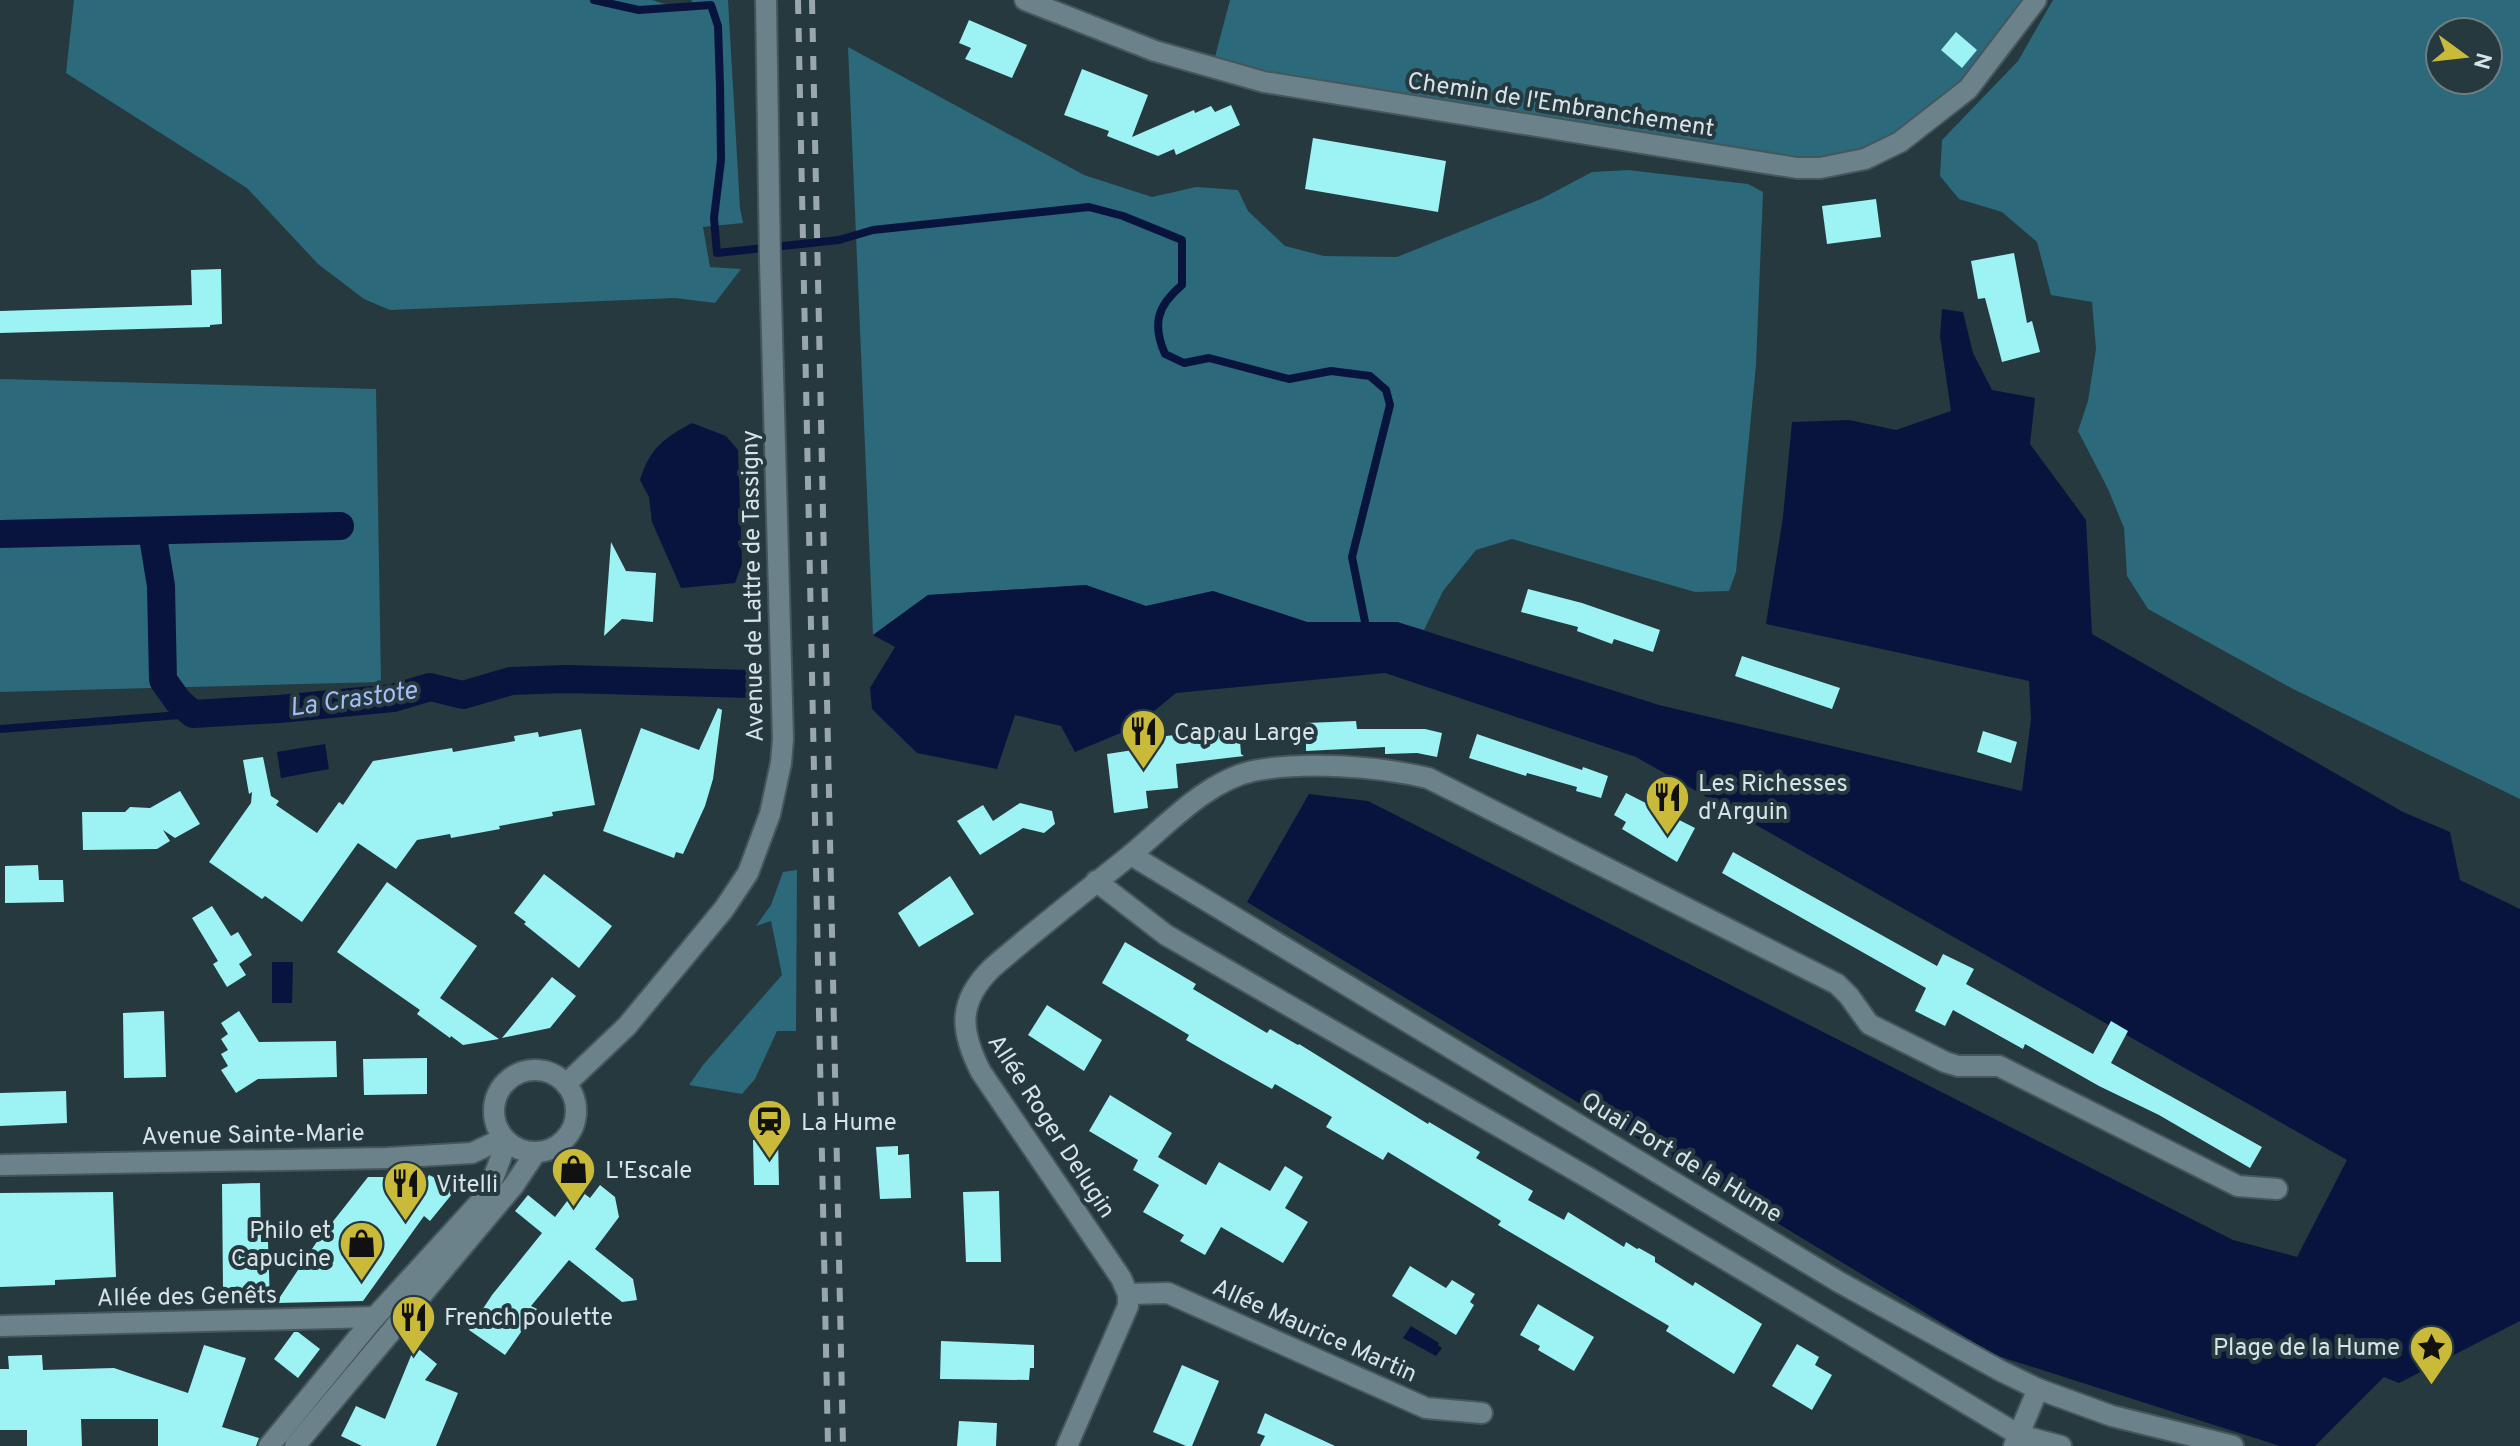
<svg xmlns="http://www.w3.org/2000/svg" width="2520" height="1446" font-family="Overpass,sans-serif">
<style>
.green{fill:#2b697b;fill-rule:evenodd}
.water{fill:#09143e}
.lines{fill:none;stroke-linecap:round;stroke-linejoin:round}
.stream{stroke:#09143e;stroke-width:8}
.canal{stroke:#09143e;stroke-width:28}
.building{fill:#9df2f3}
.minor-casing{stroke:#45575c;stroke-width:24}
.secondary-casing{stroke:#45575c;stroke-width:24}
.minor{stroke:#6c828a;stroke-width:20}
.secondary{stroke:#6c828a;stroke-width:20}
.rail{stroke:#99a7ad;stroke-width:6;stroke-dasharray:14 14;stroke-linecap:butt}
.labels{text-anchor:middle;stroke-width:8;stroke-linejoin:round;paint-order:stroke}
.street-label{font-size:24px;fill:#d7e3e8;stroke:#25393f}
.poi-label{font-size:24px;fill:#d7e3e8;stroke:#25393f;text-anchor:start}
.water-label{font-size:26px;font-style:italic;fill:#a5bdf9;stroke:#25393f}
</style>
<rect width="100%" height="100%" fill="#25393f"/>
<g class="green">
<path d="M74 0H652L688 11 692 0H728L740 208 743 223 703 227 710 267 741 269 715 303 675 298 390 310 364 299 318 264 247 188 66 73Z"/>
<path d="M1230 0H2036L1940 112 1900 142 1820 168 1212 68Z"/>
<path d="M2053 0H2520V799L2293 689 2148 609 2127 576 2124 528 2108 489 2078 431 2088 401 2096 349 2092 302 2051 295 2037 242 2002 212 1959 199 1940 176 1942 140 2018 61ZM2440 32H2488V80H2440Z"/>
<path d="M848 47 1084 175 1152 197 1196 187 1238 190 1248 211 1285 246 1324 256 1397 257 1541 199 1592 172 1628 170 1748 184 1763 192 1756 365 1736 572 1729 591 1695 592 1512 539 1476 550 1443 591 1424 630 1397 622H1307L1213 591 1146 606 1085 585 928 595 873 635Z"/>
<path d="M0 379 376 389 381 682 0 692Z"/>
<path d="M797 870 796 1031H777L755 1079 742 1094 689 1085 703 1065 782 975 771 921 756 926 771 905 783 872Z"/>
</g>
<g class="water">
<path d="M1942 309 1963 312 1973 353 1992 390 2035 398 2030 444 2086 520 2092 634 2403 812 2450 832 2460 880 2520 909V1321L2399 1383 2384 1377 2315 1446H2280L1995 1355 1247 902 1309 794 1368 801 2233 1240 2297 1257 2347 1160 1636 757 1385 673 1176 693 1135 727 1075 752 1061 726 1015 715 997 769 917 753 872 709 870 688 895 647 873 635 928 595 1086 585 1146 606 1213 591 1307 622H1397L1659 705 2022 791 2031 719 2029 681 1766 624 1783 517 1792 422 1849 420 1896 430 1951 411 1940 336Z"/>
<path d="M692 423 726 436 738 450 742 564 735 583 681 588 652 522 649 497 640 480C650 448 664 438 692 423Z"/>
<path d="M325 744 329 769 281 778 277 752Z"/>
<path d="M272 962H293L292 1003H272Z"/>
<path d="M1411 1326 1439 1343 1438 1345 1442 1348 1436 1356 1403 1338Z"/>
</g>
<g class="lines">
<g class="stream">
<path d="M594 0 639 10 711 5 718 26 720 86 721 160 714 218 717 253 839 240 873 230 1089 207 1123 216 1182 240V285C1157 306 1152 324 1165 354L1184 363 1209 358 1289 379 1331 371 1370 376 1386 390 1390 405 1352 557 1365 622"/>
<path d="M0 729 193 714"/>
</g>
<g class="canal">
<path d="M152 531 161 586 163 680 178 701 193 714 279 709 393 698 430 687 463 695 511 681 566 679 751 684"/>
<path d="M0 534 340 526"/>
</g>
</g>
<g class="building">
<path d="M969 20 1027 45 1012 78 965 59 971 48 959 43Z"/>
<path d="M1956 32 1977 50 1962 68 1941 50Z"/>
<path d="M1082 69 1148 95 1132 137 1194 110 1195 113 1211 106 1215 112 1231 105 1240 125 1176 155 1174 149 1158 156 1107 136 1109 131 1064 115Z"/>
<path d="M1313 138 1446 161 1438 212 1305 189Z"/>
<path d="M1876 199 1881 237 1827 244 1822 206Z"/>
<path d="M2014 253 2027 323 2032 321 2040 352 2002 362 1985 298 1978 299 1971 261Z"/>
<path d="M221 269 222 324 210 325V327L0 333V311L192 305 191 270Z"/>
<path d="M611 542 626 571 656 573 653 622 622 619 604 636Z"/>
<path d="M1528 589 1582 603 1660 630 1653 652 1614 639 1612 644 1577 631 1578 627 1521 612Z"/>
<path d="M1742 656 1840 688 1832 709 1735 676Z"/>
<path d="M718 708 722 710 713 779 705 806 683 854 676 852 674 858 603 831 641 728 699 750Z"/>
<path d="M1356 721 1357 729H1425L1442 733 1437 757 1417 753 1385 754V747L1306 751V723Z"/>
<path d="M1239 728 1241 754 1244 756 1176 764 1178 788 1146 791 1148 808 1114 813 1107 754 1140 749 1139 739Z"/>
<path d="M581 729 595 805 552 812 553 816 499 826 500 829 451 838 450 834 417 840 396 869 358 843 302 922 265 896 262 899 209 862 251 803 252 792 249 794 243 760 263 757 271 796 279 801 276 805 317 833 339 802 343 805 373 761 452 748 453 752 515 741 514 736 538 732 539 737Z"/>
<path d="M1983 731 2017 742 2011 763 1977 752Z"/>
<path d="M1477 734 1582 770 1583 767 1608 776 1601 798 1576 791 1577 787 1527 773 1526 776 1469 758Z"/>
<path d="M180 791 200 824 175 838 163 830 170 841 157 849 83 850 82 812H125L130 807 150 808Z"/>
<path d="M1626 793 1695 828 1677 862 1622 829 1626 822 1614 815Z"/>
<path d="M1020 803 1052 811 1055 824 1044 833 1023 828 980 855 957 821 983 805 993 821Z"/>
<path d="M1733 852 1937 966 1943 954 1974 969 1966 984 2093 1054 2111 1021 2128 1031 2111 1063 2262 1147 2250 1168 2159 1115 2099 1086 2025 1044 2023 1049 1953 1010 1945 1026 1915 1011 1926 988 1722 873Z"/>
<path d="M38 865 39 880H63L64 902 5 903V866Z"/>
<path d="M544 874 612 926 579 968 524 924 526 922 514 913Z"/>
<path d="M950 876 974 914 919 947 898 913Z"/>
<path d="M387 882 477 946 440 998 499 1039 463 1045 451 1036 450 1038 417 1014 420 1010 337 952Z"/>
<path d="M212 906 231 936 238 932 252 955 239 964 246 975 227 987 213 964 218 961 192 918Z"/>
<path d="M1125 942 1196 984 1193 989 1267 1033 1270 1029 1298 1045 1299 1044 1428 1124 1429 1122 1480 1152 1476 1158 1533 1191 1528 1200 1564 1220 1568 1212 1624 1247 1626 1242 1637 1249 1639 1248 1655 1257V1262L1693 1286 1695 1282 1751 1317 1762 1324 1734 1374 1666 1331 1669 1326 1498 1225 1501 1221 1388 1152 1383 1160 1326 1127 1332 1117 1275 1084 1272 1089 1217 1058 1186 1040 1189 1035 1102 983Z"/>
<path d="M552 977 576 996 550 1028 502 1038Z"/>
<path d="M1047 1005 1102 1040 1084 1071 1028 1035Z"/>
<path d="M164 1011 166 1077 124 1078 123 1013Z"/>
<path d="M239 1011 259 1042 336 1041 337 1077 258 1079 236 1093 221 1070 228 1066 221 1054 228 1050 221 1039 228 1034 221 1023Z"/>
<path d="M427 1058V1094L364 1095 363 1059Z"/>
<path d="M66 1091 67 1123 0 1126V1093Z"/>
<path d="M1110 1095 1172 1133 1158 1157 1206 1185 1219 1162 1270 1191 1285 1166 1303 1177 1285 1208 1308 1222 1283 1263 1221 1227 1205 1255 1180 1241 1184 1235 1143 1212 1159 1185 1133 1170 1138 1160 1089 1131Z"/>
<path d="M778 1139 779 1185H754L753 1140Z"/>
<path d="M898 1146V1155L909 1154 911 1198 880 1199 876 1147Z"/>
<path d="M429 1175 457 1188 430 1221 424 1216 363 1301 276 1303 316 1243 368 1177H386L397 1184 401 1179 419 1191Z"/>
<path d="M260 1183 261 1242H268L270 1303H243L242 1289 223 1290 222 1184Z"/>
<path d="M600 1185 615 1197 619 1217 595 1249 633 1279 637 1300 622 1302 569 1260 531 1306 537 1309 505 1355 469 1330 492 1295 542 1233 515 1211 528 1195 555 1217 577 1188 590 1198Z"/>
<path d="M999 1191 1001 1262H966L963 1192Z"/>
<path d="M113 1192 116 1277 55 1280V1285L0 1287V1193Z"/>
<path d="M1410 1266 1446 1288 1452 1280 1475 1294 1470 1302 1474 1305 1456 1335 1392 1296Z"/>
<path d="M1538 1304 1594 1337 1574 1371 1538 1350 1540 1346 1520 1335Z"/>
<path d="M294 1332H298L320 1349 298 1378 274 1359Z"/>
<path d="M941 1341 1034 1345V1368H1030L1029 1380 940 1379Z"/>
<path d="M1797 1344 1819 1357 1815 1365 1832 1375 1812 1410 1772 1386Z"/>
<path d="M204 1345 246 1358 222 1427 259 1438 256 1446H158V1419H81L82 1446H27V1430H0V1369H9L8 1356 42 1355 43 1370 114 1368 188 1393Z"/>
<path d="M415 1346 437 1364 425 1380 458 1393 436 1446H362L341 1436 356 1406 385 1419Z"/>
<path d="M1182 1365 1219 1381 1192 1446H1186L1153 1432Z"/>
<path d="M1265 1413 1275 1418 1335 1446H1260L1265 1436 1257 1433Z"/>
<path d="M959 1421 997 1423 996 1446H957Z"/>
</g>
<g class="lines">
<defs>
<g id="minor">
<path d="M1025 0 1155 51 1264 82 1797 168H1820L1865 159 1900 142 1968 89 2036 0"/>
<path d="M1131 855 1839 1282 2001 1371 2038 1389 2112 1416 2233 1446"/>
<path d="M1096 881 1166 935 1594 1181 2019 1435 2061 1446"/>
<path d="M0 1165 387 1158 472 1153 504 1138"/>
<path d="M1128 1294 1168 1293 1426 1408 1482 1413"/>
<path d="M0 1326 375 1317"/>
<path d="M1067 1446 1128 1306V1294L1121 1278 981 1072C960 1031 957 1002 992 968 1038 928 1086 891 1133 853 1168 824 1207 781 1253 771 1303 761 1377 766 1428 778L1837 984 1849 996 1869 1024 1945 1062 1958 1066H1999L2238 1186 2277 1189"/>
<path d="M2014 1446 2038 1389"/>
</g>
<g id="secondary">
<circle cx="535" cy="1111" r="41"/>
<path d="M566 1084 627 1026 724 909 748 873 770 814 781 763 783 739 770 262 766 0"/>
<path d="M269 1446 375 1317 481 1201 494 1176 507 1141"/>
<path d="M295 1446 514 1185 536 1152"/>
</g>
</defs>
<use href="#minor" class="minor-casing"/>
<use href="#secondary" class="secondary-casing"/>
<use href="#minor" class="minor"/>
<use href="#secondary" class="secondary"/>
<g class="rail">
<path d="M798 0 828 1446"/>
<path d="M812 0 843 1446"/>
</g>
</g>
<defs>
<symbol id="restaurant-pin" viewBox="-11 -11 22 30"><path d="M0 17L-7.5 6A9.5 9.5 0 1 1 7.5 6Z" fill="#caba3a" stroke="#25393f"/><path d="M-5-6h1v4h1v-4h1v4h1v-4h1v5L-1.5 .5V6h-2V.5L-5-1ZM5-6V6H3V1.5H1.5Q1.5-4 5-6Z" fill="#111"/></symbol>
<symbol id="station-pin" viewBox="-11 -11 22 30"><path d="M0 17L-7.5 6A9.5 9.5 0 1 1 7.5 6Z" fill="#caba3a" stroke="#25393f"/><path d="M-3-6H3Q5-6 5-4V2Q5 4 3 4L4.5 6H3L1.5 4h-3L-3 6H-4.5L-3 4Q-5 4-5 2V-4Q-5-6-3-6ZM-3.5-4v3h7v-3ZM-3.5 1v1.5H-2V1ZM2 1v1.5H3.5V1Z" fill="#111"/></symbol>
<symbol id="shop-pin" viewBox="-11 -11 22 30"><path d="M0 17L-7.5 6A9.5 9.5 0 1 1 7.5 6Z" fill="#caba3a" stroke="#25393f"/><path d="M-5-2.5h2.3a2.7 3.5 0 0 1 5.4 0H5L5.5 6h-11ZM-1.5-2.5h3a1.5 2.3 0 0 0-3 0Z" fill="#111"/></symbol>
<symbol id="sight-pin" viewBox="-11 -11 22 30"><path d="M0 17L-7.5 6A9.5 9.5 0 1 1 7.5 6Z" fill="#caba3a" stroke="#25393f"/><path d="M0-6L1.8-2.2L6-1.7L2.9 1.2L3.7 5.4L0 3.3L-3.7 5.4L-2.9 1.2L-6-1.7L-1.8-2.2Z" fill="#111"/></symbol>
</defs>
<g fill-rule="evenodd">
<use href="#restaurant-pin" x="1118" y="706" width="51" height="69"/>
<use href="#restaurant-pin" x="1642" y="772" width="51" height="69"/>
<use href="#station-pin" x="744" y="1096" width="51" height="69"/>
<use href="#shop-pin" x="548" y="1144" width="51" height="69"/>
<use href="#restaurant-pin" x="380" y="1158" width="51" height="69"/>
<use href="#shop-pin" x="336" y="1218" width="51" height="69"/>
<use href="#restaurant-pin" x="388" y="1292" width="51" height="69"/>
<use href="#sight-pin" x="2406" y="1322" width="51" height="69"/>
</g>
<g class="labels">
<g class="street-label">
<text transform="translate(1561 104) rotate(9)" y="8">Chemin de l'Embranchement</text>
<text transform="translate(752 586) rotate(-91)" y="8">Avenue de Lattre de Tassigny</text>
<text transform="translate(1052 1126) rotate(57)" y="8">Allée Roger Delugin</text>
<text transform="translate(253 1134) rotate(-1)" y="8">Avenue Sainte-Marie</text>
<text transform="translate(1682 1157) rotate(31)" y="8">Quai Port de la Hume</text>
<text transform="translate(187 1296) rotate(-1)" y="8">Allée des Genêts</text>
<text transform="translate(1315 1330) rotate(24)" y="8">Allée Maurice Martin</text>
</g>
<g class="poi-label">
<text x="1174" y="740">Cap au Large</text>
<text x="1698" y="791">Les Richesses<tspan x="1698" dy="28">d'Arguin</tspan></text>
<text x="801" y="1130">La Hume</text>
<text x="605" y="1178">L'Escale</text>
<text x="436" y="1192">Vitelli</text>
<text x="331" y="1238" text-anchor="end">Philo et<tspan x="331" dy="28">Capucine</tspan></text>
<text x="444" y="1325">French poulette</text>
<text x="2400" y="1355" text-anchor="end">Plage de la Hume</text>
</g>
<g class="water-label">
<text transform="translate(353 698) rotate(-8)" y="9">La Crastote</text>
</g>
</g>
<g transform="translate(2464 56) rotate(105)"><circle r="38" fill="#25393f" stroke="#6c7d83" stroke-width="2"/>
<path d="M0-6L14 30L0 20L-14 30Z" fill="#caba3a"/>
<text y="-12" font-size="22" font-weight="bold" text-anchor="middle" fill="#d7e3e8">N</text>
</g>
</svg>
